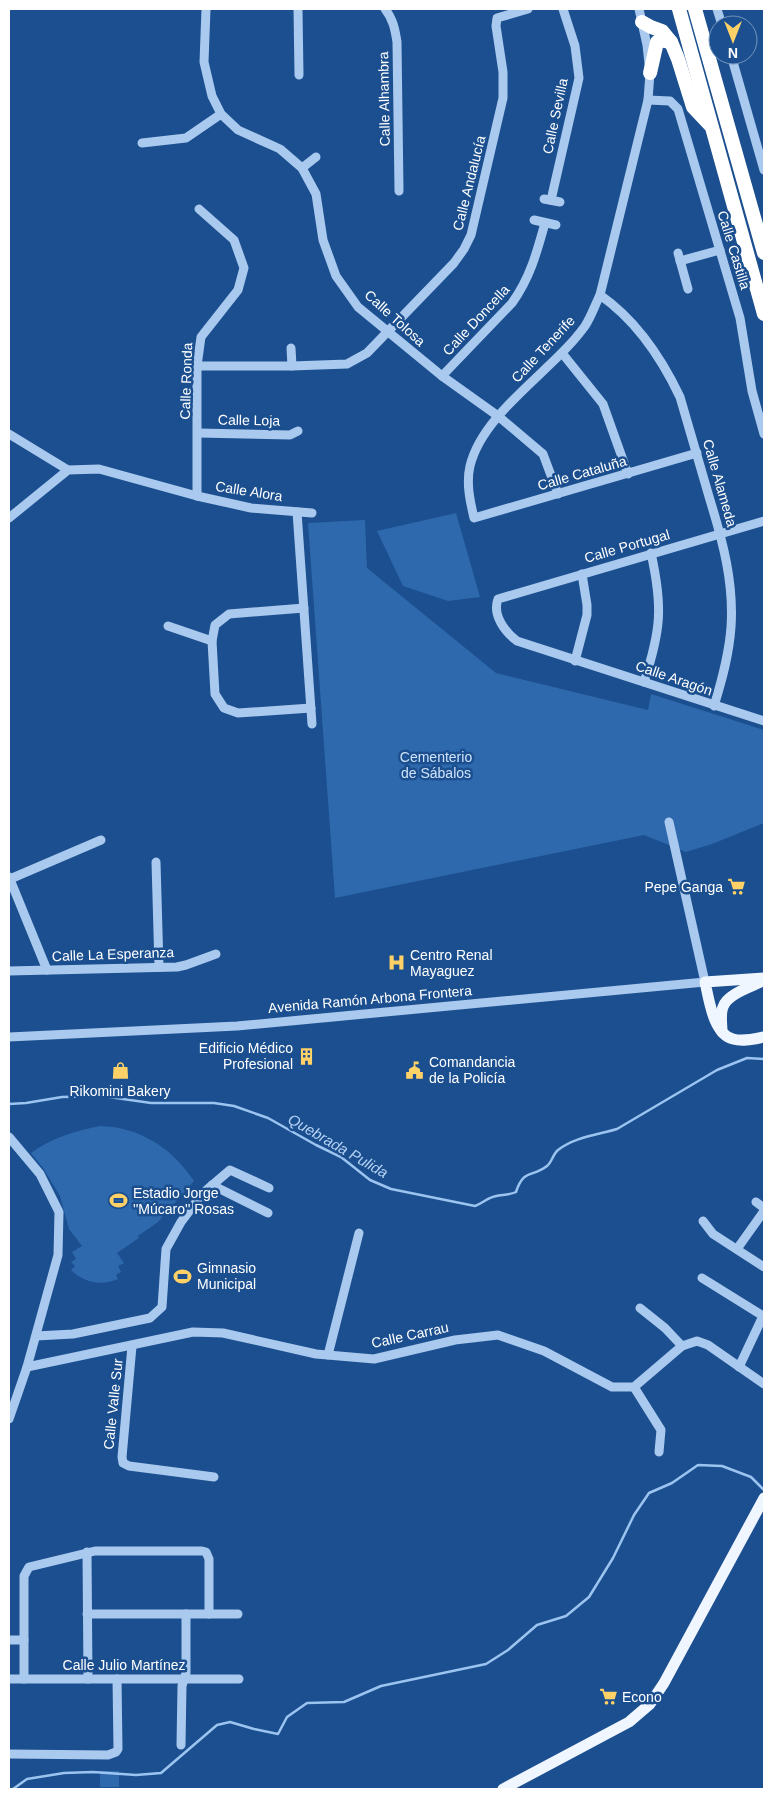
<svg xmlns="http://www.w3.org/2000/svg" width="773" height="1798" font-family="Helvetica,sans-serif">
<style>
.green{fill:#2e69ad}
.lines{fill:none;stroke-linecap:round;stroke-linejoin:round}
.stream{stroke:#9cc4f0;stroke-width:2.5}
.minor{stroke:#a9c9ee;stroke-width:9}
.major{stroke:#f0f6ff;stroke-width:11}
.highway{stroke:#fff;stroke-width:14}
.labels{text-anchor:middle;stroke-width:5;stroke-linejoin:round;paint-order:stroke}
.street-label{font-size:14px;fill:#fff;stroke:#1b4f8f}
.park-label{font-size:14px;fill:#cfe3fa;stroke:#1b4f8f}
.poi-label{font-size:14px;fill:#fff;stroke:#1b4f8f;text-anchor:start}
.water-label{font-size:15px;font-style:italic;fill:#b5d3f5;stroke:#1b4f8f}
</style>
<rect width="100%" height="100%" fill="#1b4f8f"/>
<g class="green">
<path d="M456 513 480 597 448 601 403 586 377 531Z"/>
<path d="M365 520 367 568 496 673 648 710 651 694 764 730V823L712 844 686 852 644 835 335 898 308 523Z"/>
<path d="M100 1126C140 1127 172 1148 194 1181L158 1222 138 1236 139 1238 117 1253 124 1263 118 1266 121 1272 116 1275 118 1279C102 1286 84 1283 71 1270L75 1266 71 1262 76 1259 72 1252 82 1246 69 1229 60 1196 43 1168 31 1153C51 1138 75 1131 100 1126Z"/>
<rect x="100" y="1771" width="19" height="16"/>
</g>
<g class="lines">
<g class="stream">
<path d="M9 1104 26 1103 62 1097 102 1096 151 1103H214L234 1106 268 1118 316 1145 341 1157 370 1180 391 1189 475 1206C481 1204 485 1200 490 1198 498 1194 508 1196 516 1192 524 1168 532 1178 547 1166 552 1162 553 1154 558 1150 575 1137 597 1135 617 1129L717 1070 747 1058 764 1059"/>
<path d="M13 1789 27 1779 64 1773 93 1772 136 1775 161 1773 217 1725 230 1722 254 1729 278 1734 287 1717 307 1703 344 1702 381 1686 486 1664 508 1650 537 1625 566 1616 589 1597 613 1558 634 1515 649 1493 672 1483 698 1465 722 1466 751 1477 764 1490"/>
</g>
<g class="minor">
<path d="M206 9 204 62 212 96 221 114 238 130 280 149 302 168 316 194 323 240 336 276 358 307 442 376 498 416 543 454 558 494"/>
<path d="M298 9 299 75"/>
<path d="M385 9C393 19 395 29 397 42L399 191"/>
<path d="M639 9 647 45 650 73 648 100 600 295C595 305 591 317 585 326 553 371 483 412 470 466 466 483 470 501 474 518L697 453"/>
<path d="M717 9 722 25"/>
<path d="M731 55 764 170"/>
<path d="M648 100 670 101 678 109 740 318 752 391 764 434"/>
<path d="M142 143 186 138 221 114"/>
<path d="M302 168 316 157"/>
<path d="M544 199 560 202"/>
<path d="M551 200 579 78 575 46 563 9"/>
<path d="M534 220 556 225"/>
<path d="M678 253 688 289"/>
<path d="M680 261 720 250"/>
<path d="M600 295C636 320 661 357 680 397 690 431 700 465 710 500 723 542 734 583 731 627 729 655 722 680 714 706"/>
<path d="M291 348 292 366"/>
<path d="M562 353 603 404 628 474"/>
<path d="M197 366H292L347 364 367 353 454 263 464 249 471 235 503 98V72L496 26 497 18 528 9"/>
<path d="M442 376 512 303C530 278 537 252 545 223"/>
<path d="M198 433 290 435 298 431"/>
<path d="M9 434 68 470"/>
<path d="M197 496V366L201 337 238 290 244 268 234 240 199 209"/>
<path d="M297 512 312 724"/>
<path d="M9 518 68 470 99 469 197 496 251 508 312 513"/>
<path d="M764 521 498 599C492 615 505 632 517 641L764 721"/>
<path d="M304 608 229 614 215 625 212 641 215 694 224 708 238 713 311 708"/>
<path d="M168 626 212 641"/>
<path d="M575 661 587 615V605L582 574"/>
<path d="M644 682C661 630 663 607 651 553"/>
<path d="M156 862 159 967"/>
<path d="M9 877 47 970"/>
<path d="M10 879 101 840"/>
<path d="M9 971 177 967 186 965 216 954"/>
<path d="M9 1037 237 1026 705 982 669 822"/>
<path d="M9 1137 40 1174 59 1212 58 1255 27 1367 9 1419"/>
<path d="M212 1185 268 1213"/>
<path d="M756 1202 764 1208"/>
<path d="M703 1221 713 1234 764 1267"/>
<path d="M737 1249 764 1211"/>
<path d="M702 1278 763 1316 739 1367"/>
<path d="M640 1308 665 1328 682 1346"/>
<path d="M36 1336 73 1334 150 1318 162 1307 166 1249 181 1222 203 1193 230 1170 269 1188"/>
<path d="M132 1346 122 1457 123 1463 129 1466 214 1477"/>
<path d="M328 1355 359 1233"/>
<path d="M27 1367 193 1332 223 1333 316 1354 374 1359 455 1340 498 1335 544 1351 612 1387H634L682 1346 697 1341 708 1345 764 1384"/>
<path d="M634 1387 661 1430 659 1452"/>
<path d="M87 1552 88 1679"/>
<path d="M87 1614H238"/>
<path d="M9 1640H24"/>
<path d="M9 1679H239"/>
<path d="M24 1679V1576L29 1567 95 1551H202L206 1552 209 1559V1614"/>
<path d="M181 1745 182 1686 186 1673V1614"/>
<path d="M9 1754 108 1755 116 1752 118 1749 117 1679"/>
</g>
<g class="major">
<path d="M764 978 705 982C709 999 713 1034 733 1039 743 1042 754 1039 764 1037"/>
<path d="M722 1032C722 1024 720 1014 723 1007 727 994 751 987 763 981"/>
<path d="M503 1789 629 1722 650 1704 664 1683 764 1498"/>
</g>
<g class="highway">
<path d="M679 9 764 314"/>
<path d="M695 9 764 253"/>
<path d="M642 22 651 27 662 31 671 42 678 59 693 107 710 125"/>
<path d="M650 73 657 42 660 40 671 42"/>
</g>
</g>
<defs>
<symbol id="supermarket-bare" viewBox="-9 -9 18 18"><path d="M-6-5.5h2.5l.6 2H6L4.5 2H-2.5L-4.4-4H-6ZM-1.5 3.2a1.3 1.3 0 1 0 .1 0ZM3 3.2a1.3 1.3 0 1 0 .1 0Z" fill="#ffd166" stroke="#1b4f8f" stroke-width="2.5" paint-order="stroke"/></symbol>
<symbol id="hospital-bare" viewBox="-9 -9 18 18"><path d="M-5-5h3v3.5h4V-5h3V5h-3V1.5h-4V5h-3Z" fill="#ffd166" stroke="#1b4f8f" stroke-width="2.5" paint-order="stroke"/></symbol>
<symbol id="building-bare" viewBox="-9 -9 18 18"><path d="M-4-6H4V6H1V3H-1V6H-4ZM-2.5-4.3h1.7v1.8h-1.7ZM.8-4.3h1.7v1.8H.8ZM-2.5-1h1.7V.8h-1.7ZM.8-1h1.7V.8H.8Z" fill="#ffd166" stroke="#1b4f8f" stroke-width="2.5" paint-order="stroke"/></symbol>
<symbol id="civic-bare" viewBox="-9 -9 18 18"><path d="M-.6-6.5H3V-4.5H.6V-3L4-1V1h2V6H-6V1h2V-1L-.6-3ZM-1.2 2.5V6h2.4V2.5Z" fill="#ffd166" stroke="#1b4f8f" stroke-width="2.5" paint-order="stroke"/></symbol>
<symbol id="shop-bare" viewBox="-9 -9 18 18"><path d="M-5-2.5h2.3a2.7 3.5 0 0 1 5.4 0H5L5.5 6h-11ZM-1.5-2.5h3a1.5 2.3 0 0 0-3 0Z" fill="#ffd166" stroke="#1b4f8f" stroke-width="2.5" paint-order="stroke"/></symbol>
<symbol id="stadium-bare" viewBox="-9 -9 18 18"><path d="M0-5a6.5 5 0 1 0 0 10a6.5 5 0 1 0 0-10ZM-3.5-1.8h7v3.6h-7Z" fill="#ffd166" stroke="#1b4f8f" stroke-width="2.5" paint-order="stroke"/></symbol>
</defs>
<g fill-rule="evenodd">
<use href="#supermarket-bare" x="724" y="874" width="25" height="25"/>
<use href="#hospital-bare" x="384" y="950" width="25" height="25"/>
<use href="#building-bare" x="294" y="1044" width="25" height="25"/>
<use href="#civic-bare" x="402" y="1058" width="25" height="25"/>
<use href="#shop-bare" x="108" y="1058" width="25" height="25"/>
<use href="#stadium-bare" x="106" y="1188" width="25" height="25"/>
<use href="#stadium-bare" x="170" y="1264" width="25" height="25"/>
<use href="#supermarket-bare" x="596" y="1684" width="25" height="25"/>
</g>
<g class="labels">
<g class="street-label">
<text transform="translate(384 99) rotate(-91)" y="5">Calle Alhambra</text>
<text transform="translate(555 116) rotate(-78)" y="5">Calle Sevilla</text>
<text transform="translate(469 183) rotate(-76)" y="5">Calle Andalucía</text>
<text transform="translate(734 250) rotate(73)" y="5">Calle Castilla</text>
<text transform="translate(395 318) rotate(42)" y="5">Calle Tolosa</text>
<text transform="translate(476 320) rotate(-47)" y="5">Calle Doncella</text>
<text transform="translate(543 349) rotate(-47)" y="5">Calle Tenerife</text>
<text transform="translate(186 381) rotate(-88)" y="5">Calle Ronda</text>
<text transform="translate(249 420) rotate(1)" y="5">Calle Loja</text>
<text transform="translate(582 473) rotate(-16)" y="5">Calle Cataluña</text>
<text transform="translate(720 483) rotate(74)" y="5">Calle Alameda</text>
<text transform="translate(249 491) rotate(9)" y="5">Calle Alora</text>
<text transform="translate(627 546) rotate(-16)" y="5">Calle Portugal</text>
<text transform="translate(674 678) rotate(19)" y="5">Calle Aragón</text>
<text transform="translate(113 954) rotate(-2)" y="5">Calle La Esperanza</text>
<text transform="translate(370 999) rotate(-5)" y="5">Avenida Ramón Arbona Frontera</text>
<text transform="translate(410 1335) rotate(-12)" y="5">Calle Carrau</text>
<text transform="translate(113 1404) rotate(-84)" y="5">Calle Valle Sur</text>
<text x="124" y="1670">Calle Julio Martínez</text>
</g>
<g class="park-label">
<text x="436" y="762">Cementerio<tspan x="436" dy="16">de Sábalos</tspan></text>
</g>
<g class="poi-label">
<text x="723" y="892" text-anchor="end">Pepe Ganga</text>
<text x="410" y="960">Centro Renal<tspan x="410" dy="16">Mayaguez</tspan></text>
<text x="293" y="1053" text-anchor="end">Edificio Médico<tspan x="293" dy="16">Profesional</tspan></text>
<text x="429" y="1067">Comandancia<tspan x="429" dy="16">de la Policía</tspan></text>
<text x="120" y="1096" text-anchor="middle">Rikomini Bakery</text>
<text x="133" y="1198">Estadio Jorge<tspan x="133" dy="16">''Múcaro'' Rosas</tspan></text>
<text x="197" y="1273">Gimnasio<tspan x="197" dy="16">Municipal</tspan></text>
<text x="622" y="1702">Econo</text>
</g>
<g class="water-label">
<text transform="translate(338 1146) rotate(30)" y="5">Quebrada Pulida</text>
</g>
</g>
<rect width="773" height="1798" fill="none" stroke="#ffffff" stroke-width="20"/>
<g transform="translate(733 40) rotate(180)"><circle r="24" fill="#1b4f8f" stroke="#7695bc"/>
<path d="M0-4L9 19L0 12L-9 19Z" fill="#ffd166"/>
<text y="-8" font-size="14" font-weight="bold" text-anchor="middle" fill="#ffffff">N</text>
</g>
</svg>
